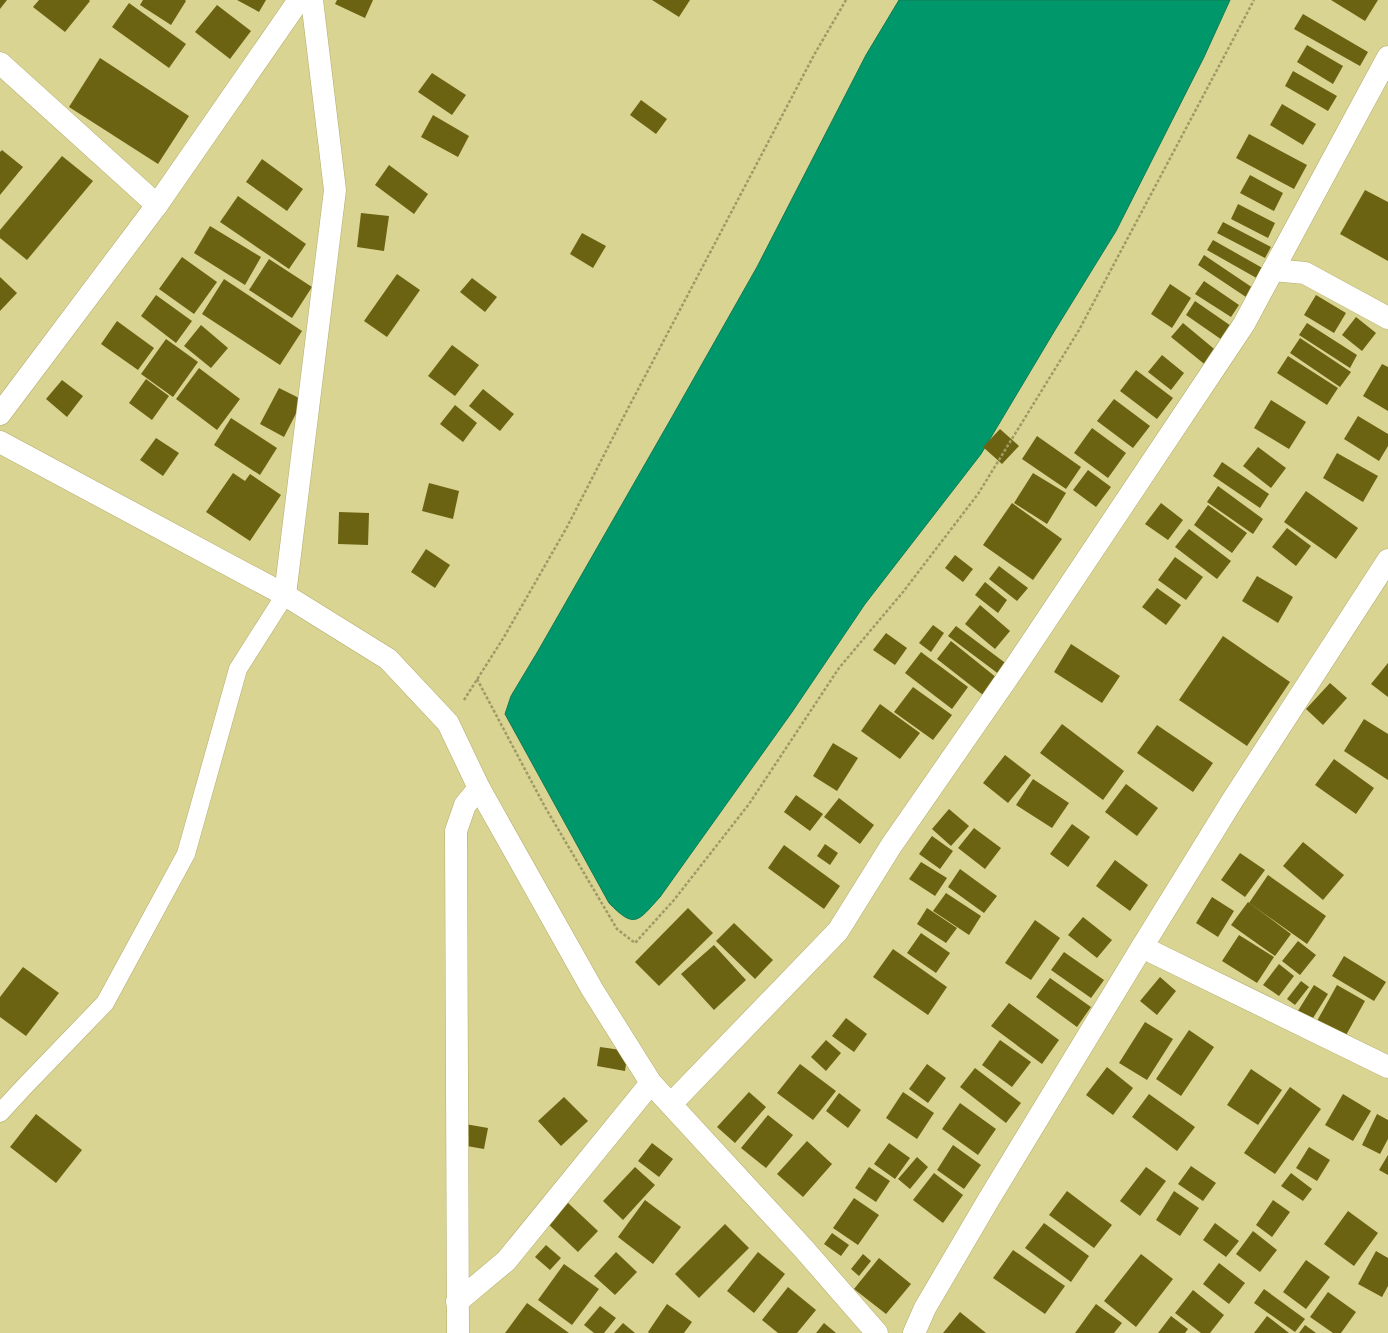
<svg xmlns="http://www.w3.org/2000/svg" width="1388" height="1333" font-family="'Source Sans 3',sans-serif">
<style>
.water{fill:#00986b;stroke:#117b53}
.building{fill:#6b6311}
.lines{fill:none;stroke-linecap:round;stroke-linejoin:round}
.service-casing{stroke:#b3ad6d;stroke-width:19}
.minor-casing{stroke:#b3ad6d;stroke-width:23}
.path{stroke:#9f9a66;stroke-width:2.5;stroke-dasharray:3 2;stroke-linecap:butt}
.service{stroke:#fff;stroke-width:18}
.minor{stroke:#fff;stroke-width:22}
</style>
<rect width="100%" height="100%" fill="#dad492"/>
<path class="water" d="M899 0H1230L1204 57 1116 231 1055 330 981 454 865 604 792 712 660 897C638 921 635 930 609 903L505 714 511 696 538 651 672 417 757 267 866 55Z"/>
<g class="building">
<path d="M0 0H7L0 9Z"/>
<path d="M39 0H89L90 1 65 32 33 7Z"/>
<path d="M143 0H185L186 1 171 25 140 5Z"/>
<path d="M237 0H266L259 12Z"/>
<path d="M337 0H373L365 18 335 4Z"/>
<path d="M652 0H690L679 17Z"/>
<path d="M1331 0H1378L1365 21Z"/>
<path d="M129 3 186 44 169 68 112 27Z"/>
<path d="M217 5 251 31 230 59 195 32Z"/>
<path d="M1303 14 1368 52 1360 66 1294 29Z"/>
<path d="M1307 45 1343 66 1333 84 1297 62Z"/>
<path d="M100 58 189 116 158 164 69 107Z"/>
<path d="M1293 71 1337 96 1328 111 1285 86Z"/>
<path d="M432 73 466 95 452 115 418 92Z"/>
<path d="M641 100 667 119 656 134 630 115Z"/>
<path d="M1282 104 1316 124 1303 145 1270 125Z"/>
<path d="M433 115 469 136 458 157 421 137Z"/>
<path d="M1249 134 1307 165 1294 189 1236 158Z"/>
<path d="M2 150 23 167 0 195V152Z"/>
<path d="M62 156 93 181 27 260 0 238V230Z"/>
<path d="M262 159 303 189 287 211 246 182Z"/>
<path d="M389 165 428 194 414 214 375 185Z"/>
<path d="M1250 175 1283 193 1274 211 1240 193Z"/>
<path d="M1365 190 1388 202V261L1340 234Z"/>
<path d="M238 196 306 244 289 269 220 222Z"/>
<path d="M1238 204 1275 223 1268 238 1231 219Z"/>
<path d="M361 213 389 216 384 251 357 247Z"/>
<path d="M1223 222 1271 247 1265 258 1217 233Z"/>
<path d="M210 226 261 257 245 285 194 253Z"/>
<path d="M582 233 606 246 593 268 570 254Z"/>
<path d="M1213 240 1266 270 1260 280 1207 250Z"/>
<path d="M1204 255 1256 290 1249 299 1198 265Z"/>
<path d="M182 257 217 282 194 314 159 289Z"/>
<path d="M269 259 312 287 292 318 249 290Z"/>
<path d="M397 274 420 290 387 337 364 321Z"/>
<path d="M0 277 17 293 0 311Z"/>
<path d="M472 278 497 297 485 312 460 292Z"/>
<path d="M224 279 302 331 280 365 202 314Z"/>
<path d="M1204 281 1239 305 1231 317 1195 294Z"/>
<path d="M1170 284 1191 298 1172 328 1151 314Z"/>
<path d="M156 295 192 321 176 343 141 316Z"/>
<path d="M1316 295 1346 313 1334 333 1304 315Z"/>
<path d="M1195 301 1234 328 1225 342 1186 315Z"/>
<path d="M1356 317 1376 333 1362 351 1342 335Z"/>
<path d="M117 321 154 348 138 370 101 344Z"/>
<path d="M1183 323 1219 353 1208 367 1171 337Z"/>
<path d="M1307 323 1357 355 1350 368 1299 335Z"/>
<path d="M201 325 228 348 211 368 184 346Z"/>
<path d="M1300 338 1351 372 1340 387 1290 353Z"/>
<path d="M166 339 198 362 173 397 141 374Z"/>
<path d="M452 345 479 365 455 396 428 376Z"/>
<path d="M1162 355 1184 373 1171 390 1148 372Z"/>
<path d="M1288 356 1338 388 1327 405 1277 373Z"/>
<path d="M1382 364 1388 367V411L1363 396Z"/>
<path d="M199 368 240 399 217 430 176 399Z"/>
<path d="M1136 370 1173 398 1157 419 1120 391Z"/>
<path d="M146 379 169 396 152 420 129 403Z"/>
<path d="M62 380 83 396 67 417 46 399Z"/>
<path d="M279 388 303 400 284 437 260 424Z"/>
<path d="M483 389 514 414 500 431 469 406Z"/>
<path d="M1114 399 1150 426 1133 448 1097 421Z"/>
<path d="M1271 400 1306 422 1289 449 1254 428Z"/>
<path d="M455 405 477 423 463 442 440 424Z"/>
<path d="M1358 416 1388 434V446L1379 461 1344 439Z"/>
<path d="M231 418 277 448 260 475 214 445Z"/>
<path d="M1092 428 1126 453 1108 478 1074 453Z"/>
<path d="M1000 429 1019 446 1002 464 983 447Z"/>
<path d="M1037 436 1081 467 1066 489 1022 459Z"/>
<path d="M156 438 179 453 163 476 140 460Z"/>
<path d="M1258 447 1286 468 1271 488 1243 466Z"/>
<path d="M1337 453 1378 476 1363 502 1323 478Z"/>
<path d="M1222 462 1269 494 1260 508 1213 476Z"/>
<path d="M1088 470 1111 487 1096 507 1073 490Z"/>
<path d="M233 473 245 481 250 474 281 495 250 541 206 512Z"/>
<path d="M1033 473 1066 493 1047 524 1014 503Z"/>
<path d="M429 483 459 491 453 519 422 511Z"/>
<path d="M1218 486 1263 519 1253 534 1207 502Z"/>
<path d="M1306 491 1358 528 1336 559 1284 522Z"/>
<path d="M1012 503 1062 539 1033 580 983 545Z"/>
<path d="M1161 503 1183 520 1168 540 1145 524Z"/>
<path d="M1208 505 1247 533 1232 553 1194 525Z"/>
<path d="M339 512 369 513 368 545 338 544Z"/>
<path d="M1287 528 1311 546 1296 566 1272 547Z"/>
<path d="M1189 529 1231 561 1217 579 1175 547Z"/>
<path d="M426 549 450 565 435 588 411 572Z"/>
<path d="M955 555 973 569 963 582 945 568Z"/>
<path d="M1175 557 1203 577 1186 600 1158 580Z"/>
<path d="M999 566 1028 588 1017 601 989 579Z"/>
<path d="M1257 576 1293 597 1278 623 1242 601Z"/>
<path d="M985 582 1007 600 998 613 975 595Z"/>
<path d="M1157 588 1181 605 1166 625 1142 607Z"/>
<path d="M980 605 1010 631 995 649 965 624Z"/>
<path d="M933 625 944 633 931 652 919 643Z"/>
<path d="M956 626 1008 665 1000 675 948 636Z"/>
<path d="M886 633 907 648 895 665 873 650Z"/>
<path d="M1223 636 1290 682 1247 746 1179 700Z"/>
<path d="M951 641 997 678 983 695 937 659Z"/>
<path d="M1071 644 1120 676 1102 703 1054 672Z"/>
<path d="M921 652 968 687 952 709 905 673Z"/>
<path d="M1388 663V697L1371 684Z"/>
<path d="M1330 683 1347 698 1323 725 1306 709Z"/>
<path d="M913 687 952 715 933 740 894 712Z"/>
<path d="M880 704 920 733 900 759 861 731Z"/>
<path d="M1364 719 1388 734V780L1344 751Z"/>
<path d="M1062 724 1124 771 1103 800 1040 753Z"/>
<path d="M1157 725 1213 763 1193 792 1137 753Z"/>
<path d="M833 743 858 758 837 791 813 776Z"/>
<path d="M1005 755 1031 775 1008 803 983 783Z"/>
<path d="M1334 759 1374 788 1356 814 1315 785Z"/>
<path d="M1033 779 1069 803 1052 828 1016 805Z"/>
<path d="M1126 784 1158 808 1137 836 1105 812Z"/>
<path d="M796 795 823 814 810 831 784 812Z"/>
<path d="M839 798 874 825 860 844 824 817Z"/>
<path d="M949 809 969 826 951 846 932 829Z"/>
<path d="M1072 824 1090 837 1068 867 1050 854Z"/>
<path d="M974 828 1001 848 985 869 958 848Z"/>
<path d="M932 836 953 851 940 869 919 854Z"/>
<path d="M1303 842 1344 875 1323 900 1283 866Z"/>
<path d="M825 844 838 853 830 865 817 856Z"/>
<path d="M784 845 840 886 824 909 768 868Z"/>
<path d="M1240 853 1265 870 1245 897 1221 880Z"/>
<path d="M1115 860 1148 885 1130 911 1096 886Z"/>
<path d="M921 862 947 878 935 896 909 879Z"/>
<path d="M960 869 997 896 984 913 948 887Z"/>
<path d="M1268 875 1326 916 1307 944 1249 903Z"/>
<path d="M946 893 981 916 969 935 933 911Z"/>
<path d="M1212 897 1234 911 1218 937 1196 923Z"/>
<path d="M1248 902 1291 934 1275 956 1231 925Z"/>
<path d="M688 908 713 933 659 986 635 962Z"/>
<path d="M927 908 957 928 946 943 917 924Z"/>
<path d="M1083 917 1112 940 1097 958 1068 935Z"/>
<path d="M1035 920 1060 938 1031 980 1005 963Z"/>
<path d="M734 923 773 960 755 979 716 941Z"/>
<path d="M921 933 950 953 936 973 907 953Z"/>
<path d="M1239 935 1274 957 1257 983 1222 961Z"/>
<path d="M1298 941 1316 955 1300 975 1282 961Z"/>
<path d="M714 945 746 980 714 1010 681 974Z"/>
<path d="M893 949 947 987 928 1015 873 977Z"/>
<path d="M1064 952 1104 980 1091 998 1051 970Z"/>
<path d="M1344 956 1386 982 1374 1001 1332 976Z"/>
<path d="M1279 964 1294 976 1279 996 1263 985Z"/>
<path d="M23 967 59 993 26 1036 0 1017V997Z"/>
<path d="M1160 977 1176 991 1157 1015 1140 1001Z"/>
<path d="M1050 978 1091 1007 1077 1027 1036 997Z"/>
<path d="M1301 981 1309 987 1295 1005 1287 999Z"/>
<path d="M1314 985 1328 994 1310 1023 1296 1014Z"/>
<path d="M1337 985 1365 1001 1345 1037 1317 1021Z"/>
<path d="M1009 1003 1059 1040 1042 1064 991 1026Z"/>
<path d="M846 1018 867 1034 854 1052 832 1036Z"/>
<path d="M1145 1022 1173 1039 1147 1080 1119 1063Z"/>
<path d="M1189 1030 1214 1047 1181 1096 1156 1079Z"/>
<path d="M826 1040 841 1053 826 1071 811 1057Z"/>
<path d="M1000 1040 1031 1062 1012 1087 982 1065Z"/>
<path d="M600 1047 628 1051 625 1071 597 1066Z"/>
<path d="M800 1064 836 1091 813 1120 777 1093Z"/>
<path d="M927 1064 946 1078 928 1103 909 1089Z"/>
<path d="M1107 1067 1133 1088 1113 1115 1086 1095Z"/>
<path d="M975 1068 1021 1103 1006 1123 960 1087Z"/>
<path d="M1251 1069 1282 1090 1258 1125 1227 1105Z"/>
<path d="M1290 1087 1321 1109 1275 1174 1244 1153Z"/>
<path d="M749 1092 766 1107 735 1143 717 1127Z"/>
<path d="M903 1092 934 1113 917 1139 886 1118Z"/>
<path d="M839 1093 861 1110 848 1128 826 1111Z"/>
<path d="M1149 1094 1195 1127 1177 1151 1132 1117Z"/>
<path d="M1343 1094 1371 1111 1353 1141 1325 1125Z"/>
<path d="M564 1097 588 1121 561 1146 538 1121Z"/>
<path d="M960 1103 996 1129 978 1155 942 1129Z"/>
<path d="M36 1114 82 1150 56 1183 10 1147Z"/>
<path d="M1377 1114 1388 1120V1139L1380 1154 1362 1145Z"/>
<path d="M768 1115 793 1135 766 1168 741 1148Z"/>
<path d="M465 1124 488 1128 484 1149 461 1145Z"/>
<path d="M807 1141 832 1164 803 1197 777 1174Z"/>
<path d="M652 1143 673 1159 659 1177 638 1161Z"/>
<path d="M889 1143 910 1158 895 1179 874 1164Z"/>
<path d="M953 1145 981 1165 964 1189 937 1170Z"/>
<path d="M1309 1147 1330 1160 1317 1181 1296 1168Z"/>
<path d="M1388 1155V1175L1379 1170Z"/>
<path d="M917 1157 928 1167 910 1189 898 1179Z"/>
<path d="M1191 1166 1216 1183 1203 1201 1178 1184Z"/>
<path d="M635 1167 655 1185 623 1220 603 1201Z"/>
<path d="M869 1167 890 1181 876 1202 855 1188Z"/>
<path d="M1146 1167 1166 1181 1140 1216 1120 1201Z"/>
<path d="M934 1173 963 1195 943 1223 913 1200Z"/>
<path d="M1291 1173 1312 1189 1303 1201 1281 1186Z"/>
<path d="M1067 1191 1112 1225 1094 1248 1049 1215Z"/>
<path d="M1174 1191 1199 1208 1180 1236 1156 1220Z"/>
<path d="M854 1198 879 1215 858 1245 833 1228Z"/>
<path d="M565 1200 598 1231 578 1252 545 1221Z"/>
<path d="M645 1200 681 1227 653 1264 618 1237Z"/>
<path d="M1273 1200 1290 1212 1272 1237 1256 1225Z"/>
<path d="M1348 1211 1378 1233 1354 1266 1324 1244Z"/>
<path d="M1044 1223 1089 1256 1071 1282 1025 1248Z"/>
<path d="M1215 1223 1239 1241 1226 1257 1203 1240Z"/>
<path d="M725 1224 749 1248 699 1298 675 1274Z"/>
<path d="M1253 1231 1277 1250 1260 1272 1236 1254Z"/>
<path d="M832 1233 849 1245 841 1256 824 1244Z"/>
<path d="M546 1245 561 1258 550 1270 535 1257Z"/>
<path d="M1013 1250 1065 1286 1045 1314 993 1278Z"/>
<path d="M1376 1251 1388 1258V1286L1382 1297 1358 1284Z"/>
<path d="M616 1252 637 1272 615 1295 594 1276Z"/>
<path d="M758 1252 785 1274 754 1313 727 1291Z"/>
<path d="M863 1254 871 1261 859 1276 851 1269Z"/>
<path d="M1141 1254 1173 1279 1136 1327 1104 1301Z"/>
<path d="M879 1258 911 1284 886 1314 854 1289Z"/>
<path d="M1306 1260 1330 1277 1306 1309 1283 1292Z"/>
<path d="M1219 1263 1245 1283 1229 1304 1203 1284Z"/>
<path d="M564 1264 599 1289 572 1325 538 1300Z"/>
<path d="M788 1287 816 1310 797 1333H778L762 1320Z"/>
<path d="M1264 1289 1305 1319 1295 1332 1254 1303Z"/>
<path d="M1193 1290 1224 1315 1210 1333H1201L1175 1313Z"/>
<path d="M1328 1292 1356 1312 1341 1333H1333L1310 1317Z"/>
<path d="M527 1303 569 1333H505Z"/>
<path d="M667 1304 692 1322 684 1333H649L648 1332Z"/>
<path d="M1096 1304 1122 1323 1114 1333H1075Z"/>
<path d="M600 1306 616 1318 604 1333H594L584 1325Z"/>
<path d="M960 1312 986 1333H943Z"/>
<path d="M1171 1316 1188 1329 1185 1333H1158Z"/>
<path d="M1267 1316 1289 1333H1254Z"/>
<path d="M623 1323 635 1333H614Z"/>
<path d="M824 1323 836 1333H816Z"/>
<path d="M1305 1325 1316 1333H1299Z"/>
</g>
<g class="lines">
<defs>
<path id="service" d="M0 1113 24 1087 105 1003 186 854 238 669 285 595"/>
<g id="minor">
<path d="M312 0 335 190 285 595 388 659 448 723 479 788 465 805 456 831 458 1333"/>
<path d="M0 63 157 205"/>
<path d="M1273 270 1388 57"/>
<path d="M0 414 157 205 299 0"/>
<path d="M0 442 285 595"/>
<path d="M479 788 592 989 651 1083 803 1248 877 1333"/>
<path d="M1142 947 1388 1067"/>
<path d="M671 1104 838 931 891 846 1015 667 1244 324 1273 270 1305 273 1388 318"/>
<path d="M457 1302 506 1261 651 1083"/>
<path d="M914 1333 925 1308 989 1199 1142 947 1232 801 1388 560"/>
</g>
</defs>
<use href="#service" class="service-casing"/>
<use href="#minor" class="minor-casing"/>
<g class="path">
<path d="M477 679 545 807 617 929 635 943 674 900 749 804 839 668 903 592 978 494 1079 330 1254 0"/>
<path d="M464 700 504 637 567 527 623 418 814 55 846 0"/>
</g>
<use href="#service" class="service"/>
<use href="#minor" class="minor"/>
</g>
</svg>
